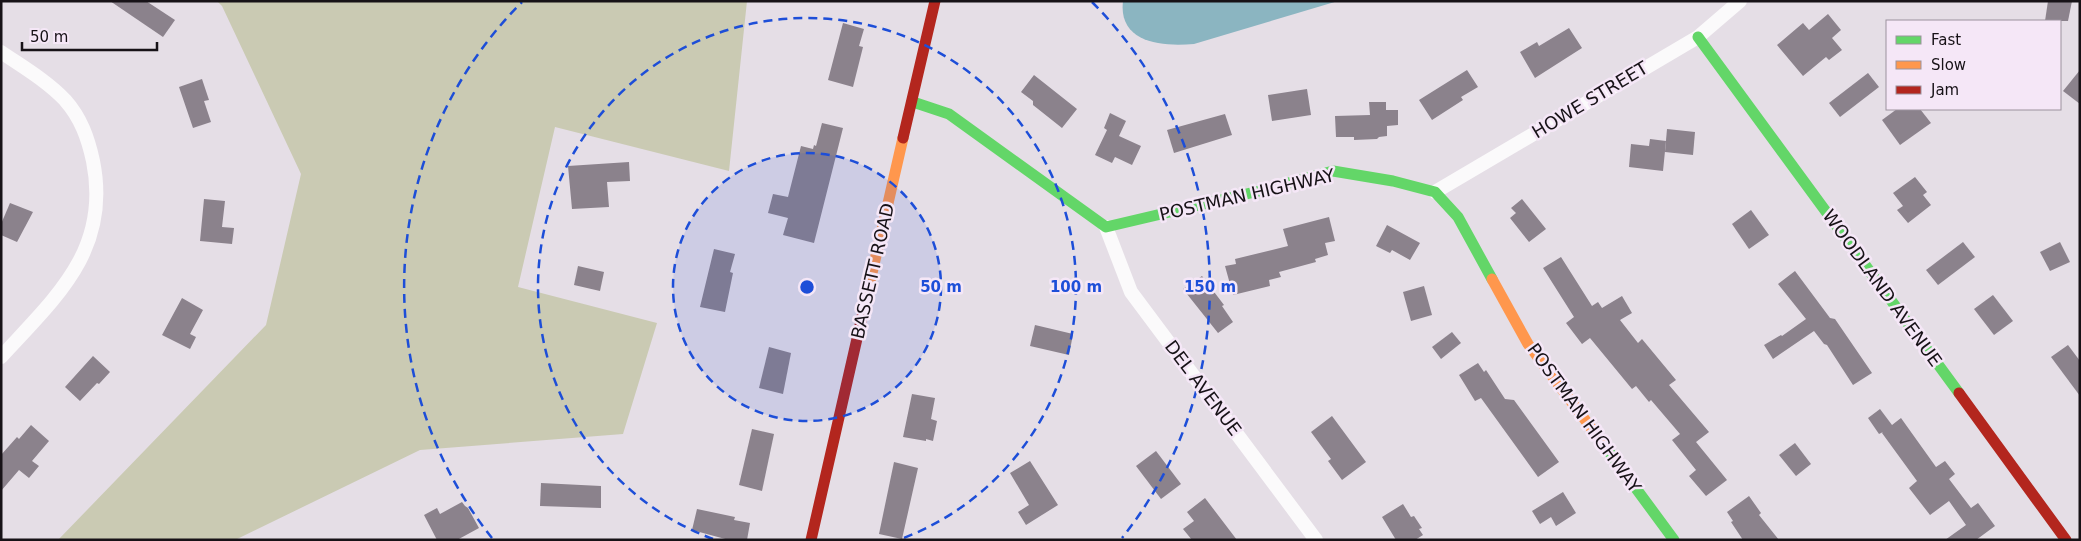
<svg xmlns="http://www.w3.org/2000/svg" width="2081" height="541" font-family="'DejaVu Sans',sans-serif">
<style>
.green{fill:#cacab3}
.water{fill:#8bb5c1}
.building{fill:#8b828c}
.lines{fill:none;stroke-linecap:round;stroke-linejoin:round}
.street{stroke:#fbfafb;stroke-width:14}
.fast{stroke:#63d668;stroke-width:11}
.slow{stroke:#ff974d;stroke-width:11}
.jam{stroke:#b3261e;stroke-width:11}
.ring{fill:none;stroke:#1d4ed8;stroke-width:2.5;stroke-dasharray:9 6}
.labels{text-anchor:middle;stroke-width:5;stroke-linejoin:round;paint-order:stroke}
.street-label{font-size:18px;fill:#171217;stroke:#f5e7f7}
.centre{fill:#1d4ed8;stroke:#f5e7f7;stroke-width:2.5}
.ring-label{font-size:15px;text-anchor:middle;font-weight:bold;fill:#1d4ed8;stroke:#f5e7f7;stroke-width:5;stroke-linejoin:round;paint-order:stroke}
</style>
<rect width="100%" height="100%" fill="#e5dee6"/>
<path class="green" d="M217 1H747L729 171 555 127 518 287 657 323 623 434 420 450 235 540H58L266 325 301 174 222 6Z"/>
<path class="water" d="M1123 1H1338L1194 44C1162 47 1118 43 1123 1Z"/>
<g class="building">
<path d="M110 1H146L175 20 163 37Z"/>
<path d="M2048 1H2072L2068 21H2045Z"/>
<path d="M1828 14 1841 30 1832 38 1842 50 1829 60 1826 57 1803 76 1777 45 1803 23 1809 30Z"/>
<path d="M843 23 864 29 859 46 863 47 853 87 828 80Z"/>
<path d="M1569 28 1582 48 1535 78 1520 52 1537 42 1539 46Z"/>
<path d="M1467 70 1478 87 1461 97 1463 100 1432 120 1419 100Z"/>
<path d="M2080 70V104L2063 91Z"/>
<path d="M1868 73 1879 87 1840 117 1829 103Z"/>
<path d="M1034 75 1077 109 1062 128 1033 105V101L1021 92Z"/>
<path d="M202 79 209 100 204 101 211 122 193 128 179 87Z"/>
<path d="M1307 89 1311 115 1272 121 1268 95Z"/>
<path d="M1369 102H1386V110H1398V125L1387 126V136L1379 137 1377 139 1354 140V137H1336L1335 116 1370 115Z"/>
<path d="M1897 109H1920L1931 123 1900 145 1882 120Z"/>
<path d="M1110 113 1126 121 1119 136 1141 146 1132 165 1115 157 1112 163 1095 155 1107 130 1104 128Z"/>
<path d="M1225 114 1232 135 1174 153 1167 130Z"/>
<path d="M822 123 843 128 814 243 783 235 788 218 768 213 773 194 788 197 801 146 813 149 814 145 816 146Z"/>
<path d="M1667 129 1695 132 1693 155 1665 152Z"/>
<path d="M1650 139 1666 141 1663 171 1629 167 1631 144 1649 146Z"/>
<path d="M629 162 630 181 607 182 609 207 572 209 568 166Z"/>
<path d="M1915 177 1927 192 1923 195 1931 205 1908 223 1897 210 1903 206 1893 193Z"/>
<path d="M204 199 225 201 222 227 234 228 232 244 200 241Z"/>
<path d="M1522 199 1546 229 1529 242 1510 218 1516 213 1511 208Z"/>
<path d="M10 203 33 212 17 242 1 235V224Z"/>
<path d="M1751 210 1769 235 1749 249 1732 224Z"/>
<path d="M1329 217 1335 241 1325 243 1328 255 1315 259 1316 262 1279 272 1281 277 1269 280 1270 286 1233 295 1225 266 1236 264 1235 259 1288 246 1283 229Z"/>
<path d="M1387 225 1420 243 1410 260 1392 250 1390 253 1376 246Z"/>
<path d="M1963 242 1975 257 1938 285 1926 270Z"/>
<path d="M2060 242 2070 262 2050 271 2040 252Z"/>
<path d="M714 249 735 254 730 272 733 273 725 312 700 307Z"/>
<path d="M1561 257 1592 306 1598 302 1602 308 1622 296 1632 313 1620 320 1638 343 1642 339 1676 380 1669 385 1709 432 1696 442 1727 480 1706 496 1689 476 1696 470 1672 440 1680 434 1651 400 1649 402 1636 386 1632 389 1590 338 1582 344 1566 323 1574 317 1543 268Z"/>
<path d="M578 266 604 272 600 291 574 285Z"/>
<path d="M1795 271 1830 318 1835 319 1872 373 1853 385 1827 345 1824 344 1814 331 1773 359 1764 345 1781 335 1782 336 1806 319 1778 284Z"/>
<path d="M1202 276 1224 305 1222 306 1233 322 1218 333 1183 289Z"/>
<path d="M1424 286 1432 315 1411 321 1403 292Z"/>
<path d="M1993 295 2013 321 1994 335 1974 309Z"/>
<path d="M182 298 203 310 190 334 196 337 190 349 162 335Z"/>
<path d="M1035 325 1073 334 1069 355 1030 346Z"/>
<path d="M1452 332 1461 343 1441 359 1432 347Z"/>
<path d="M2068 345 2080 361V396L2051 357Z"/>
<path d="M769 347 791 353 783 394 759 388Z"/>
<path d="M93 356 110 372 99 384 97 383 80 401 65 387Z"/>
<path d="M1478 363 1484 372 1486 370 1505 399 1514 400 1559 462 1538 477 1481 398 1475 401 1459 375Z"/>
<path d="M912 394 935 398 931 419 937 421 933 441 926 439V441L903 437Z"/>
<path d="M1880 409 1892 425 1901 418 1936 467 1945 461 1955 474 1949 479 1971 508 1978 503 1995 526 1976 540H1945L1966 525 1949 501 1930 515 1909 488 1917 481 1882 433 1883 432 1879 434 1868 418Z"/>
<path d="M1332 416 1366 462 1342 480 1328 461 1331 459 1311 432Z"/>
<path d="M31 425 49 441 32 461 39 466 29 478 19 470 1 491V455L17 437 19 439Z"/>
<path d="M752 429 774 434 762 491 739 485Z"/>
<path d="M1795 443 1811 464 1796 476 1779 455Z"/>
<path d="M1156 451 1181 484 1161 499 1136 466Z"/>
<path d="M1030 461 1058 505 1026 525 1018 512 1029 505 1010 473Z"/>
<path d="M894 462 918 468 902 539 879 534Z"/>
<path d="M541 483 601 486V508L540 506Z"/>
<path d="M1563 492 1576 513 1556 526 1551 517 1540 524 1532 511Z"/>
<path d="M1749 496 1761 513 1759 515 1779 540H1743L1731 522 1733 521 1727 512Z"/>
<path d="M1205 498 1237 540H1192L1183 529 1194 521 1187 512Z"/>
<path d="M462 502 465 506 468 508 479 528 457 540H437L424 515 437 508 440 514Z"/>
<path d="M1403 504 1411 517 1414 516 1422 528 1419 529 1423 535 1415 540H1396L1382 517Z"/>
<path d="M697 509 735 517 734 520 750 523 747 540H729L692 530Z"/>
</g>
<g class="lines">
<g class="street">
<path d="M1 52C23 67 47 81 65 100 81 118 88 138 93 161 111 250 56 297 1 357"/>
<path d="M1435 192 1698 37 1740 1"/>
<path d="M1106 227 1131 292 1316 540"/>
</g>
<g class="fast">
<path d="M1698 37 1959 393"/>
<path d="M913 102 949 114 1106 227 1259 191 1333 171 1393 181 1435 192 1458 217 1492 279"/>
<path d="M1604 445 1674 540"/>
</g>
<g class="slow">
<path d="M1492 279 1528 344 1604 445"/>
<path d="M864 308 903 138"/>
</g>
<g class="jam">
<path d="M903 138 935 1"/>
<path d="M1959 393 2066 540"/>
<path d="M811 540 864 308"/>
</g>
</g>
<circle cx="807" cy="287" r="134" fill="#1d4ed8" fill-opacity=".12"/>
<g class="ring">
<circle cx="807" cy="287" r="134"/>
<path d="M713 539A269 269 0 1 1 901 539"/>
<path d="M492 538A403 403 0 0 1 522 2M1092 2A403 403 0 0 1 1122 538"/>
</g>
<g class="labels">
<g class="street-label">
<text transform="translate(1590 100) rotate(-31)" y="6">HOWE STREET</text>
<text transform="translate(1247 195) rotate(-13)" y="6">POSTMAN HIGHWAY</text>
<text transform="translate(873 271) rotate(-77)" y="6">BASSETT ROAD</text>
<text transform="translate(1882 288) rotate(54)" y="6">WOODLAND AVENUE</text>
<text transform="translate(1203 388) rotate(53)" y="6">DEL AVENUE</text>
<text transform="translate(1584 418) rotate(54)" y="6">POSTMAN HIGHWAY</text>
</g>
</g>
<circle cx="807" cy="287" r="8" class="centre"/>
<g class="ring-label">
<text x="941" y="292">50 m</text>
<text x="1076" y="292">100 m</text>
<text x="1210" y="292">150 m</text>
</g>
<rect width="2081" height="541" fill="none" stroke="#171217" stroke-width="5"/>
<rect x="1886" y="20" width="175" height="90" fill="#f5e7f7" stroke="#9c929d"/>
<rect x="1896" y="36" width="25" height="8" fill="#63d668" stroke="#9c929d"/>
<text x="1931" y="45" font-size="15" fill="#171217">Fast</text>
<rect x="1896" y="61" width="25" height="8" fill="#ff974d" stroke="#9c929d"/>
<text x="1931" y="70" font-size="15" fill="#171217">Slow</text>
<rect x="1896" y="86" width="25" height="8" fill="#b3261e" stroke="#9c929d"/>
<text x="1931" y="95" font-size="15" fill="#171217">Jam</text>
<path d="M22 42v8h135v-8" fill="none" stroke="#171217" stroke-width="2.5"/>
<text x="30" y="42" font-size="15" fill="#171217" stroke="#f5e7f7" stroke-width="4" paint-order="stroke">50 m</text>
</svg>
